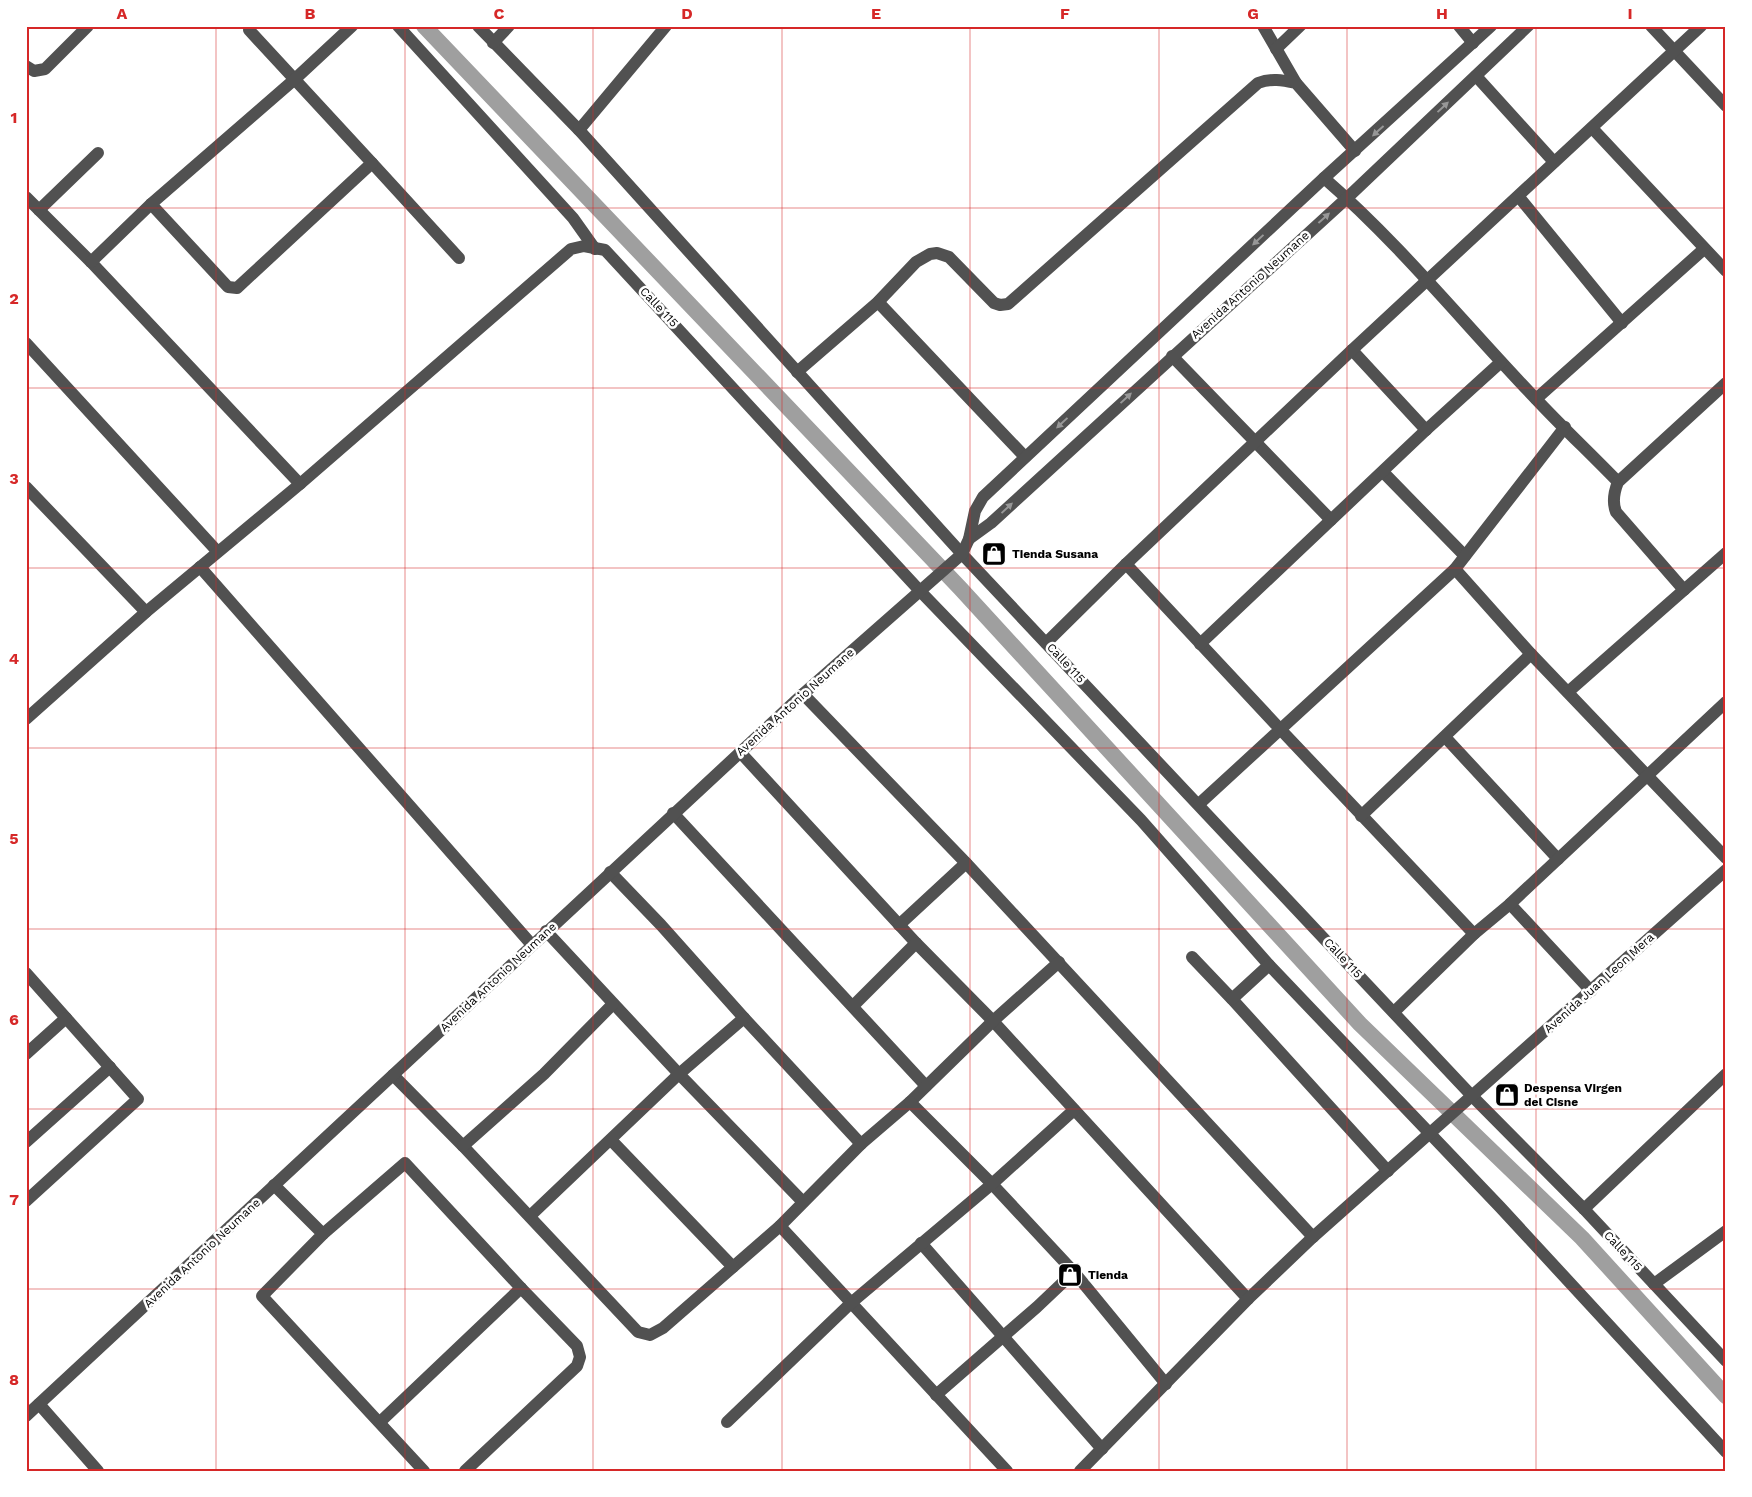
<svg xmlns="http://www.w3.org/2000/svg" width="1752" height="1497" font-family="'Work Sans',sans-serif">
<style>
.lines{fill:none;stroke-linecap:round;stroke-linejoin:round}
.canal{stroke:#9f9f9f;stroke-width:16}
.minor{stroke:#515151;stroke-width:12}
.oneway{fill:#979797}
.grid{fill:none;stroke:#d62828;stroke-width:1;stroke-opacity:0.55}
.labels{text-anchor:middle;stroke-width:5;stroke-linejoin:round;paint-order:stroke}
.street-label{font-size:12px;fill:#000;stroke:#fff}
.poi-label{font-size:12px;font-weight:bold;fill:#000;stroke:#fff;text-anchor:start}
.neatline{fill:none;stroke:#d62828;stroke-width:2}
.grid-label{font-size:16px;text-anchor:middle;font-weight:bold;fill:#d62828}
</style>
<rect width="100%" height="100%" fill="#fff"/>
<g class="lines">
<path class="canal" d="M424 26 960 588 1360 1024 1582 1238 1726 1396"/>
<g class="minor">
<path d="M398 26 573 218 595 249"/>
<path d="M478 26 579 130 962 554 1472 1096 1584 1209 1726 1361"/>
<path d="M1263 26 1296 83"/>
<path d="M1459 26 1473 43"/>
<path d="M1651 26 1726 106"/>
<path d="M493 43 509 26"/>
<path d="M1276 49 1300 26"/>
<path d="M26 66 34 71 45 69 88 26"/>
<path d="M1476 76 1554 162"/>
<path d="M1592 128 1726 271"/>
<path d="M579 130 666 26"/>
<path d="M372 163 459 258"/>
<path d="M1324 178C1401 245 1465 325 1535 398 1562 427 1591 454 1618 482"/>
<path d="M26 197 91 262 300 484"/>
<path d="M1519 197 1622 323"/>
<path d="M151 204 228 287 237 288 372 163 249 30"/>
<path d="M39 210 98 153"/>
<path d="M91 262 151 204 295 79 352 26"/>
<path d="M878 302 1025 457"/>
<path d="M26 343 217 551"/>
<path d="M1352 350 1426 430"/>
<path d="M1172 356 1331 520"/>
<path d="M797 372 878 302 916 262 930 254 937 253 949 257 994 303 1000 305 1008 304 1258 83C1271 78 1282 80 1296 83L1355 151"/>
<path d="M1536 399 1704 249"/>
<path d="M1383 472 1465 556"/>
<path d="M26 487 146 612"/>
<path d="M969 539 991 523 1347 198 1528 26"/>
<path d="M1126 564 1281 730 1474 934"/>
<path d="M200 567 532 945"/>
<path d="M1455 569 1531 654 1726 858"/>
<path d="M1684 590 1616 512C1612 502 1614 492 1618 482L1726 383"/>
<path d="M1046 643 1126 564 1352 350 1701 26"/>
<path d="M1200 644 1426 430 1501 362"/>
<path d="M1568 692 1726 553"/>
<path d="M803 694 966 863 1313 1237"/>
<path d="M26 719 146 612 300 484 571 249 584 246 605 250 920 591 1141 820 1269 965 1500 1207 1726 1452"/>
<path d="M1445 737 1558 859"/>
<path d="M740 752 916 943 993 1021 1248 1299"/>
<path d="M1199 804 1455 569 1565 427"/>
<path d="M673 813 926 1086"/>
<path d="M1361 816 1531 654"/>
<path d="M610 872 661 925 744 1018 861 1144"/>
<path d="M1510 904 1591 991"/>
<path d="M899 925 966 863"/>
<path d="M546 931 679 1074 803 1202"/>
<path d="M1192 957 1232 999 1388 1171"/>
<path d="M26 973 138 1099 26 1201"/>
<path d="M1232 999 1269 965"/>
<path d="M853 1006 916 943"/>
<path d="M1394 1012 1474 934 1510 904 1726 702"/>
<path d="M26 1054 66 1018"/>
<path d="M393 1075 463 1146 638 1332 650 1335 663 1328 780 1226 861 1144 910 1102 993 1021 1059 962"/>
<path d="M910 1102 992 1184 1074 1272 1166 1384"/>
<path d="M611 1140 733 1267"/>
<path d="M26 1142 110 1067"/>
<path d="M463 1146 544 1074 613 1004"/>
<path d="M274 1185 323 1234 262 1296 424 1471"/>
<path d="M1584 1209 1726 1074"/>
<path d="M530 1216 679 1074 744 1018"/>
<path d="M780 1226 1007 1471"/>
<path d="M323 1234 405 1163 521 1288 577 1346 580 1357 577 1366 465 1471"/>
<path d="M921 1243 1102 1449"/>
<path d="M1654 1284 1726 1231"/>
<path d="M936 1395 1037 1307 1074 1272"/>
<path d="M39 1404 98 1471"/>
<path d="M26 1416 803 694 962 554 969 539 975 511 983 497 1324 178 1491 26"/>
<path d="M380 1422 521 1288"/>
<path d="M727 1422 851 1303 992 1184 1074 1110"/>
<path d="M1080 1471 1248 1299 1313 1237 1726 870"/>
</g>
</g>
<defs><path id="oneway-solid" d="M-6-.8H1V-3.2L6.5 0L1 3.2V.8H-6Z" transform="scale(1.25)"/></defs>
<g class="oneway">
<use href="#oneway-solid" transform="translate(1443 107) rotate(-43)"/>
<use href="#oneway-solid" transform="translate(1378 131) rotate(138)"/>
<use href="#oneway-solid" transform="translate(1324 218) rotate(-42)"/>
<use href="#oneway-solid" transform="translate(1258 240) rotate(137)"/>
<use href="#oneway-solid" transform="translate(1126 398) rotate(-43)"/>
<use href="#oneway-solid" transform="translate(1062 423) rotate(137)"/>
<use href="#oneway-solid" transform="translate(1007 508) rotate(-43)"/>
</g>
<path class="grid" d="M216 26V1471M405 26V1471M593 26V1471M782 26V1471M970 26V1471M1159 26V1471M1347 26V1471M1536 26V1471M26 208H1726M26 388H1726M26 568H1726M26 748H1726M26 929H1726M26 1109H1726M26 1289H1726"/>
<defs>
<symbol id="shop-square" viewBox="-11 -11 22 22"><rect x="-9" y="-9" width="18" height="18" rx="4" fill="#000" stroke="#fff"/><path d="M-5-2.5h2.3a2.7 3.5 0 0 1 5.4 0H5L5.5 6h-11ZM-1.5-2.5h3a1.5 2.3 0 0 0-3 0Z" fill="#fff"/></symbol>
</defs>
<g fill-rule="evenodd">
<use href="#shop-square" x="980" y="540" width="28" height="28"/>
<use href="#shop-square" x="1493" y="1081" width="28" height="28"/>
<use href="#shop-square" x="1056" y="1261" width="28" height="28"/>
</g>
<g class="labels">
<g class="street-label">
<text transform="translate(1250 285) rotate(-42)" y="4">Avenida Antonio Neumane</text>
<text transform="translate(659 307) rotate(47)" y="4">Calle 115</text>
<text transform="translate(1066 663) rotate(47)" y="4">Calle 115</text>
<text transform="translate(795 702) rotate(-42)" y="4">Avenida Antonio Neumane</text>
<text transform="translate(1343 958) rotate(47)" y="4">Calle 115</text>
<text transform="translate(498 977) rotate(-43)" y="4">Avenida Antonio Neumane</text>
<text transform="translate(1599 983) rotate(-42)" y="4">Avenida Juan Leon Mera</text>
<text transform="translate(1623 1251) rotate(47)" y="4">Calle 115</text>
<text transform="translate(202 1253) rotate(-43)" y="4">Avenida Antonio Neumane</text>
</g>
<g class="poi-label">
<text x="1012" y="558">Tienda Susana</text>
<text x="1524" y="1092">Despensa Virgen<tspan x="1524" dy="14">del Cisne</tspan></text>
<text x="1088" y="1279">Tienda</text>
</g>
</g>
<rect width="1752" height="1497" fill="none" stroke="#ffffff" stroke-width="55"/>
<rect x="28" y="28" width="1696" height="1442" class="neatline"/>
<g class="grid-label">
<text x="122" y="19">A</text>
<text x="310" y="19">B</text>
<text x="499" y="19">C</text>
<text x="687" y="19">D</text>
<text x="876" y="19">E</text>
<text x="1065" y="19">F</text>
<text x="1253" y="19">G</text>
<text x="1442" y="19">H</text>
<text x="1630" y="19">I</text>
<text x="14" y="123">1</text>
<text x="14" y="304">2</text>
<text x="14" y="484">3</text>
<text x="14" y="664">4</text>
<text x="14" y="844">5</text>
<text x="14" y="1025">6</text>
<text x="14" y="1205">7</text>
<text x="14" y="1385">8</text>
</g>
</svg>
